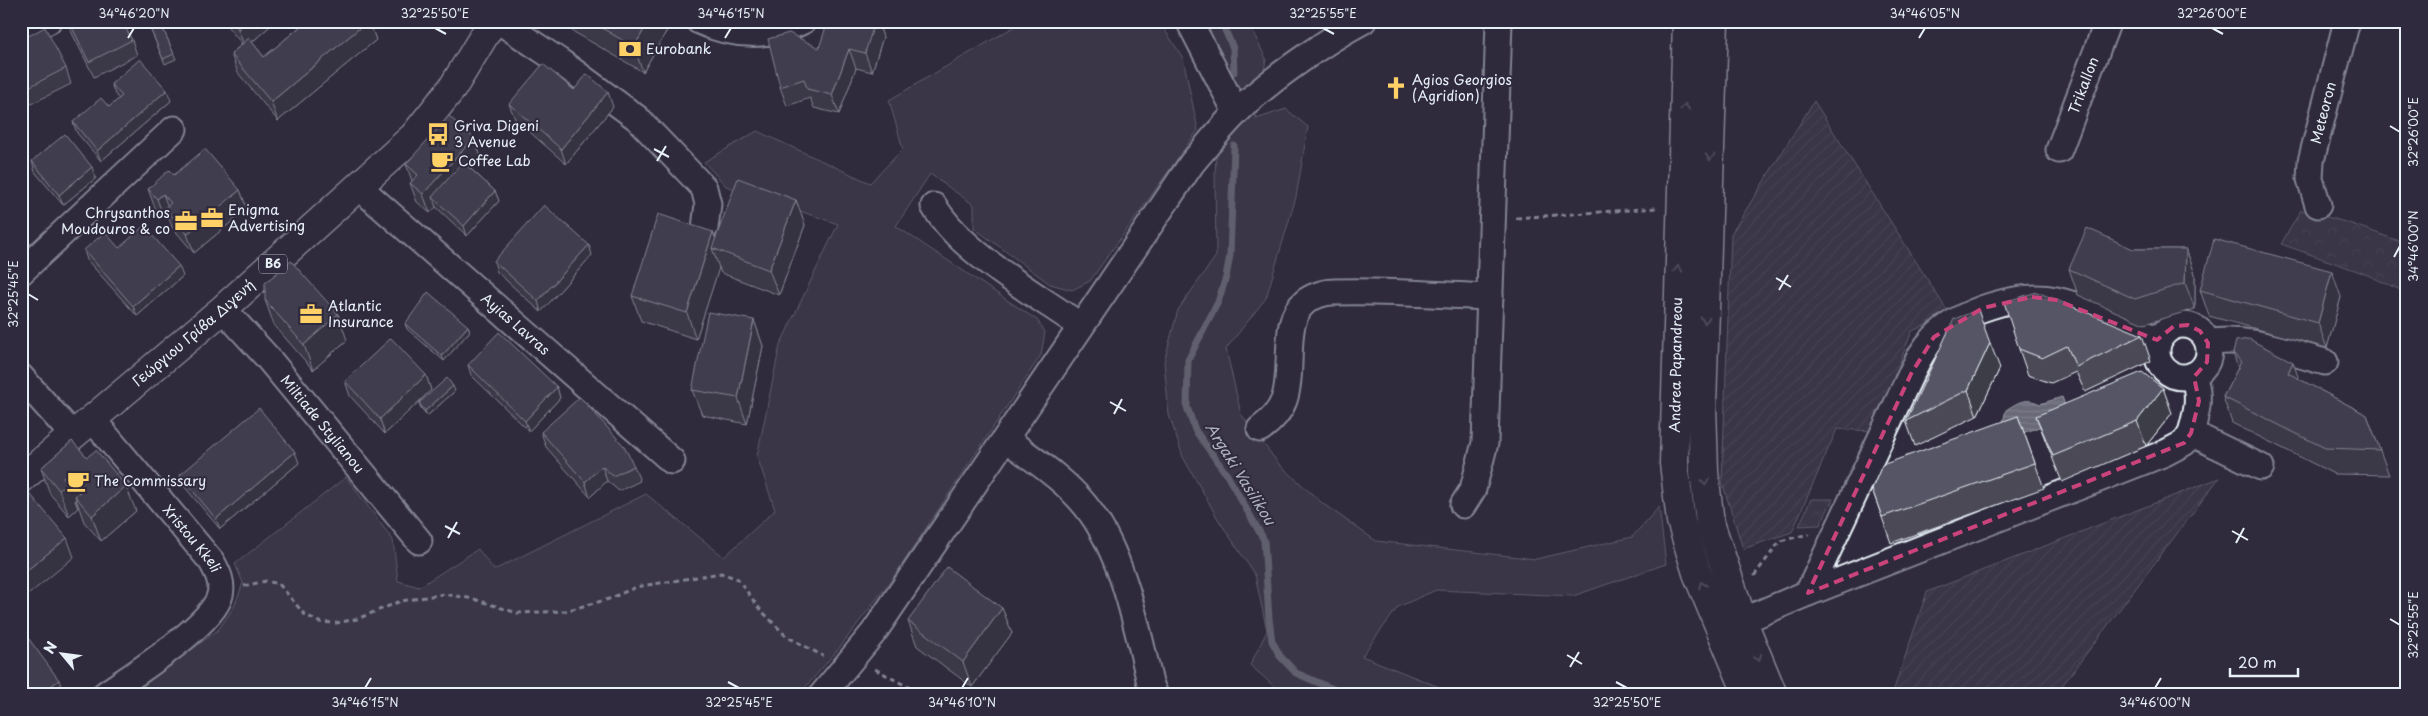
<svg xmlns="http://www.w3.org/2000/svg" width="2428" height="716" font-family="'Playpen Sans',sans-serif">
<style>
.grass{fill:#464455;stroke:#979aa6}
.park{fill:url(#park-crowns);stroke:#979aa6}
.garden{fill:url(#garden-furrows);stroke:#979aa6}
.water{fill:url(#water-rules);stroke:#9c9fab}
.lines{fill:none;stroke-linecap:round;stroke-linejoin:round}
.stream{stroke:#9c9fab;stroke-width:7}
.minor-casing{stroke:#e8f1f8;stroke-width:29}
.tertiary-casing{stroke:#e8f1f8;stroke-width:31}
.primary-casing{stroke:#e8f1f8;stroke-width:31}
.path{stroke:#e8f1f8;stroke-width:3;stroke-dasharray:5 4;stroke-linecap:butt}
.minor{stroke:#2f2a3d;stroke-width:25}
.tertiary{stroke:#2f2a3d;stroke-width:28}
.primary{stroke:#2f2a3d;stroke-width:28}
.wall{fill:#4b4957;stroke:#e8f1f8}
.shaded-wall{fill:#3d3c47;stroke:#e8f1f8}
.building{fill:#575565;stroke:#e8f1f8}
.oneway{stroke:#70707e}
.marked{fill:none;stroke:#ca437a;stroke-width:4;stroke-dasharray:10 6;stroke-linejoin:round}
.ticks{fill:none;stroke:#e8f1f8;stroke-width:2}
.labels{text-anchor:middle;stroke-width:4;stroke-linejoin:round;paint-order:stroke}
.shield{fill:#2f2a3d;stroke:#b0b5c0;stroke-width:1}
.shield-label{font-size:12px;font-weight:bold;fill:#e8f1f8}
.poi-label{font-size:14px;fill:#e8f1f8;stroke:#2f2a3d;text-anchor:start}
.street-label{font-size:14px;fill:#e8f1f8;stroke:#2f2a3d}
.water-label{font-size:15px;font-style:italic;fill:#afb4be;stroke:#2f2a3d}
.neatline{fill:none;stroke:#e8f1f8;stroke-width:2}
.ticks-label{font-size:12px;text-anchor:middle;fill:#e8f1f8}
</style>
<defs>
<pattern id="park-crowns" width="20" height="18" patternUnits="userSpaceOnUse" patternTransform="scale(1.25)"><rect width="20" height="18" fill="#464455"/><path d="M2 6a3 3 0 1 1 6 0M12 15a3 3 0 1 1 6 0" fill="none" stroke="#615f6e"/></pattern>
<pattern id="garden-furrows" width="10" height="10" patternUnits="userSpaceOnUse" patternTransform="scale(1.25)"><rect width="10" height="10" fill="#464455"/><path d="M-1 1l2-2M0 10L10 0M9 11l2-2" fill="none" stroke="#615f6e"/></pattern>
<pattern id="water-rules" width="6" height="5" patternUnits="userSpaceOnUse" patternTransform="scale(1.25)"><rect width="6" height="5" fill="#696978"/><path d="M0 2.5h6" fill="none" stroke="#7e7f8c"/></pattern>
</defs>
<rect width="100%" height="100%" fill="#2f2a3d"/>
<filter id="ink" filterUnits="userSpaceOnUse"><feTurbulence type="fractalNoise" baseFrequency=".02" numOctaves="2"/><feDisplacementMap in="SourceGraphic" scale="10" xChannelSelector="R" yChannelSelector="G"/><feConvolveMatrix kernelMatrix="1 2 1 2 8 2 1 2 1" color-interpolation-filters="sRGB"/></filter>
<g filter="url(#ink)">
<g class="grass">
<path d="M1024 21H1159L1183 58 1198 130 1090 281 1072 290 1050 284 974 228V205L930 174 896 226 1037 320 1045 332 1041 355 895 575 840 647 799 695H131L218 630 234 607 243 583 235 564 346 477 393 540 398 581 419 587 478 549 494 570 646 494 724 557 775 510 757 456 780 345 838 224 726 186 704 162 757 131 870 183 903 149 889 100Z"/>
<path d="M1204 21H1248L1266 59 1256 119 1286 109 1308 127 1296 197 1266 298 1226 349 1241 414 1278 463 1322 503 1376 541 1536 559 1632 537 1659 507 1666 564 1573 596 1436 590 1398 607 1362 656 1459 695H1284L1250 665 1267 631 1255 575 1218 519 1183 457 1169 415 1164 362 1178 310 1216 256 1215 172 1223 68Z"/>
</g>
<g class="park">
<path d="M2301 210 2349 223 2407 244V293L2363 273 2281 244Z"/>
<path d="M1811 499H1833L1820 525 1799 526Z"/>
</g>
<g class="garden">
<path d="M1814 101 1950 315 1912 331 1873 431 1837 429 1792 532 1743 549 1722 482 1731 234Z"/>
<path d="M2219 478 2055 695H1892L1927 592Z"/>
</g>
<path class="water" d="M2062 397 2069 416 1998 442 2006 410C2018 402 2026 397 2040 404Z"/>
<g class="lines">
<g class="stream">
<path d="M1221 21 1233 48 1234 72"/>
<path d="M1234 146 1230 255 1226 277 1218 302 1188 360 1187 407 1195 430 1227 475 1264 540 1269 619 1272 641 1280 656 1296 673 1347 695"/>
</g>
<defs>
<g id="minor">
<path d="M499 21 562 63 637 118 704 188 708 204 705 228"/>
<path d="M699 21C733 37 770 38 803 21"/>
<path d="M1189 21 1236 112"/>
<path d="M21 33 48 21"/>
<path id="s1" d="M2059 150 2108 21"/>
<path id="s2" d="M359 187 672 461"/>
<path id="s3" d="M2318 205 2310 179 2311 161 2347 21"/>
<path d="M934 206C962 253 1035 294 1081 326"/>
<path d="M21 272 174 129"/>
<path id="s4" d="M223 309 267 357 419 541"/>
<circle cx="2183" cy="351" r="26"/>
<path d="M2208 343C2247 335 2287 352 2325 362"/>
<path d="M21 377 73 435"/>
<path id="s5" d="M92 419 212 562C218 573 223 583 220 595 213 625 131 676 104 695"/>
<path d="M1260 429C1286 410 1288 394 1289 363 1290 343 1288 316 1305 302 1312 296 1325 292 1333 292 1385 290 1439 295 1490 297"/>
<path d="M2191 433C2197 411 2201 397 2193 375"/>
<path d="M1006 439C1033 459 1064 479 1085 505 1122 550 1137 627 1150 683L1155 695"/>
<path d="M1463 505 1473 489 1485 443 1499 21"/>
<path d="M1808 593 1911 374C1917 362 1923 349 1933 339 1959 311 2019 292 2056 300 2091 308 2126 327 2159 340"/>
<path d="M1723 629 1808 593 2165 453 2184 443 2191 433 2261 467"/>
<path d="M822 695 874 632 1192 163C1206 147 1220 129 1235 114 1265 83 1325 41 1363 21"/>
</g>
<g id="tertiary">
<path d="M1687 21 1674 463 1681 521 1697 573 1748 695"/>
<path d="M1714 21 1702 406 1704 472 1710 523 1743 622 1773 695"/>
</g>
<g id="primary">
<path id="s6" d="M21 479 223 309 414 136 453 87 493 21"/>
</g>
</defs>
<use href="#minor" class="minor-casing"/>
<use href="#tertiary" class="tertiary-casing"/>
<use href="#primary" class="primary-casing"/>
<g class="path">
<path d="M1516 218 1656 208"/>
<path d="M1754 576 1780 541 1809 534"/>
<path d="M244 586 266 581 279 584 304 614 319 622 336 623 357 619 401 601 444 594 474 599 517 613 565 611 609 599 636 587 721 573 738 579 758 607 786 636 823 656"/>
<path d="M875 669 923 695"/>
</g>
<use href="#minor" class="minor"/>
<use href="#tertiary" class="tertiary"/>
<use href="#primary" class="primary"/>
</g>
<g class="wall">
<path d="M68 21H122L132 40 137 55 94 77 70 29Z"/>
<path d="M149 21H159L151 25Z"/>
<path d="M223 21H276L252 42 264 57 307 21H369L376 40 278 121 238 73 231 54 242 44Z"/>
<path d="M555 21H669L670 25 643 72Z"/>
<path d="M881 21 878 23 883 37 872 72 856 68 839 114 814 108 810 98 787 106 780 87 819 48Z"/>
<path d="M161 24 176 59 165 64 150 28Z"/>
<path d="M21 40 66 68 71 84 21 109Z"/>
<path d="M111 84 171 101 101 161 77 133 73 122 109 107 119 99 115 94Z"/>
<path d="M574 90 613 107 566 164 515 119 509 104Z"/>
<path d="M474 138 481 157 471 169 495 191 499 201 467 236 436 207 430 213 417 202 410 183 412 181 406 164Z"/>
<path d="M32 161 96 178 63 205 35 172Z"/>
<path d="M174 175 240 190 247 209 194 253 172 227 168 215 164 218 155 208 148 189Z"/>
<path d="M796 200 805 225 779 295 721 273 719 267 696 339 641 321 632 296 715 238Z"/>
<path d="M119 248 183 276 137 316 87 260 84 250Z"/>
<path d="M2133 249H2186L2195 274V309L2144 324 2078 295 2069 269Z"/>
<path d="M592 255 541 312 497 272 494 261Z"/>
<path d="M2200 290 2341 297 2327 348 2209 316Z"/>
<path d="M265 300 347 340 313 370 274 325Z"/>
<path d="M754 320 763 346 747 424 702 415 692 390Z"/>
<path d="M405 324 468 326 470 331 444 361 407 329Z"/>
<path d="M2142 335 2151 361 2085 392 2076 372 2051 383 2028 375 2019 349Z"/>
<path d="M2233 353 2299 379 2367 415 2389 475 2334 474 2232 423 2223 397 2238 368Z"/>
<path d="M468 365 557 387 560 398 529 431 471 375Z"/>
<path d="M2000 368 1977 416 1915 446 1906 421Z"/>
<path d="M426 375 431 390 385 434 350 396 345 381Z"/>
<path d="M455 391 427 416 421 408 419 403Z"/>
<path d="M2172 413 2146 446 2062 482 2046 442 2036 416Z"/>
<path d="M2018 416 2044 488 1891 543 1872 489Z"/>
<path d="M541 432 634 466 640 481 619 491 607 481 590 497 546 447Z"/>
<path d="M72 441 136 511 101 541 84 522 76 499 75 501 78 508 69 516 50 494 41 468Z"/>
<path d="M299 463 220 529 183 485 180 475Z"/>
<path d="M1002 608 1012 633 972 687 917 646 908 621Z"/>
</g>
<g class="shaded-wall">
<path d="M247 21H276L245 48 238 29Z"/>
<path d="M368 21H369L376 40 278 121 271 102Z"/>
<path d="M649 21H669L670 25 643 72 634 47Z"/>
<path d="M867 21H881L878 23 883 37 872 72 865 53Z"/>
<path d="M849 49 856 68 839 114 832 95Z"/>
<path d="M167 90 171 101 101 161 97 151Z"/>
<path d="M608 92 613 107 566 164 561 149Z"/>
<path d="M474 138 481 157 439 203 432 197 436 207 430 213 423 194Z"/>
<path d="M92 167 96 178 63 205 59 195Z"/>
<path d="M240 190 247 209 194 253 187 234Z"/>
<path d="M495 191 499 201 467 236 464 226Z"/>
<path d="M163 194 170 213 165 208 168 215 164 218 157 199Z"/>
<path d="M796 200 805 225 779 295 769 270Z"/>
<path d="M713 232 720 251 712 248 719 268 696 339 687 313Z"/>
<path d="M589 245 592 255 541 312 538 301Z"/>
<path d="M2186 249 2195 274V309L2185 283Z"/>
<path d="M179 266 183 276 137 316 133 306Z"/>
<path d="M2332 271 2341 297 2327 348 2318 323Z"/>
<path d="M338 314 347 340 313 370 304 345Z"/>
<path d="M754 320 763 346 747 424 738 398Z"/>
<path d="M468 326 470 331 444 361 442 356Z"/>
<path d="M1990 343 2000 368 1977 416 1968 390Z"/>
<path d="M2293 362 2302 388 2288 373Z"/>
<path d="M426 375 431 390 385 434 380 419Z"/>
<path d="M453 386 455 391 427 416 425 411Z"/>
<path d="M557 387 560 398 529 431 525 421Z"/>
<path d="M2163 388 2172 413 2146 446 2137 421Z"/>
<path d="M295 452 299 463 220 529 216 519Z"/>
<path d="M602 466 607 481 590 497 585 482Z"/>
<path d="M71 471 80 496H75L76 499 75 501 78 508 69 516 59 490 63 477Z"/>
<path d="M126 486 136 511 101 541 92 516Z"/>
<path d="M67 538 74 557 23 599 21 593V575Z"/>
<path d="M1002 608 1012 633 972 687 963 662Z"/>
<path d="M59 680 61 685 48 695H39Z"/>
</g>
<g class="building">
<path d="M69 21H122L132 40 89 62Z"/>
<path d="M232 21H247L238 29Z"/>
<path d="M307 21H368L271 102 231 54 249 38 264 57Z"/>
<path d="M590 21H649L634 47Z"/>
<path d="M828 21H875L865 53 849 49 832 95 807 89 804 79 780 87 768 39 789 33 819 48Z"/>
<path d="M161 24 174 54 163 59 150 28Z"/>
<path d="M45 27 66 68 21 91V40Z"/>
<path d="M140 59 167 90 97 151 73 122 101 98 109 107 122 96 111 84Z"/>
<path d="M543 64 574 90 587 74 608 92 561 149 509 104Z"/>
<path d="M449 116 474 138 423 194 410 183 418 175 406 164Z"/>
<path d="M65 134 92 167 59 195 32 161Z"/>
<path d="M205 149 240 190 187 234 165 208 171 203 163 194 157 199 148 189 169 170 174 175Z"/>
<path d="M463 162 495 191 464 226 432 197Z"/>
<path d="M738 178 796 200 769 270 712 248Z"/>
<path d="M544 205 589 245 538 301 494 261Z"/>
<path d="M658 214 713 232 687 313 632 296Z"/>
<path d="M144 226 179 266 133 306 84 250 105 232 119 248Z"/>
<path d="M2087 228 2133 249H2186L2185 283 2135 299 2069 269Z"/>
<path d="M2214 239 2332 271 2318 323 2200 290Z"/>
<path d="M291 261 338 314 304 345 265 300V283Z"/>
<path d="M428 292 468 326 442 356 405 324Z"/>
<path d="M2037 292 2142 335 2076 367 2067 346 2042 358 2019 349 2004 302Z"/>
<path d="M1978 310 1990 343 1968 390 1906 421 1954 319Z"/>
<path d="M708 312 754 320 738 398 692 390Z"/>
<path d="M499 332 557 387 525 421 468 365Z"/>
<path d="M391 338 426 375 380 419 345 381Z"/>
<path d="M2249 339 2293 362 2288 373 2367 415 2380 450 2325 448 2223 397 2241 362 2233 353 2236 341Z"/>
<path d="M2142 372 2163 388 2137 421 2053 456 2036 416Z"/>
<path d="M447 378 453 386 425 411 419 403Z"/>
<path d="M580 397 624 446 634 466 613 476 602 466 585 482 541 432Z"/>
<path d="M259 408 295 452 216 519 180 475Z"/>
<path d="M2018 416 2035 463 1882 517 1872 489 1882 465Z"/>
<path d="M72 441 87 457 96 450 126 486 92 516 75 496 85 487 71 471 63 477 68 483 59 490 41 468Z"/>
<path d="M26 489 67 538 21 575V493Z"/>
<path d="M947 567 1002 608 963 662 908 621Z"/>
<path d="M21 631H23L59 680 39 695H21Z"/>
</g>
<defs><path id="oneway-chevron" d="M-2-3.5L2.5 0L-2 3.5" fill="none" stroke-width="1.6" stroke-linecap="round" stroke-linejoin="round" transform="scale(1.25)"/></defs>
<g class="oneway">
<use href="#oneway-chevron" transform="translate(1685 107) rotate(-89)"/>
<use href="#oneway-chevron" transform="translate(1710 157) rotate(92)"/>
<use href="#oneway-chevron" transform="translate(1678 269) rotate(-88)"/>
<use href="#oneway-chevron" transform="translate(1705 320) rotate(92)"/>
<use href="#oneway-chevron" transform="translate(1705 482) rotate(84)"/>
<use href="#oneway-chevron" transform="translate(1702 585) rotate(-113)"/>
<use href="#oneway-chevron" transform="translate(1758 658) rotate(68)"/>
</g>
</g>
<path d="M0 0H2428V716H0ZM2032 297 2056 300 2157 340 2174 326 2188 325 2200 331 2208 343 2207 362 2194 377 2199 401 2191 433 2184 443 1808 593 1911 374 1934 337 1983 308Z" fill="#2f2a3d" fill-opacity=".55" fill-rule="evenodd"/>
<path class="marked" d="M2032 297 2056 300 2157 340 2174 326 2188 325 2200 331 2208 343 2207 362 2194 377 2199 401 2191 433 2184 443 1808 593 1911 374 1934 337 1983 308Z"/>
<path class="ticks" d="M435 28 446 34M1323 28 1334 34M2212 28 2223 34M128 38 134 28M725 38 731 28M1919 38 1925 28M2390 126 2400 132M654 149 669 157M657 161 666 146M2394 257 2400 246M1776 278 1791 287M1779 290 1788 275M28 294 38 300M1110 402 1126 411M1114 414 1122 399M445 526 460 534M2232 531 2248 540M448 538 457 522M2236 543 2244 528M2390 619 2400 625M1567 655 1582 664M1570 667 1579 652M728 682 739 688M1616 682 1627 688M365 688 371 678M962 688 968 678M2155 688 2161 678"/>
<defs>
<symbol id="bank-bare" viewBox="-9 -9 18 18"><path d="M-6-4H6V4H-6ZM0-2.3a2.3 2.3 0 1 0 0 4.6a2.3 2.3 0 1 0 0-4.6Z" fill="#ffd166" stroke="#2f2a3d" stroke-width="2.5" paint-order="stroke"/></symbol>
<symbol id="church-bare" viewBox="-9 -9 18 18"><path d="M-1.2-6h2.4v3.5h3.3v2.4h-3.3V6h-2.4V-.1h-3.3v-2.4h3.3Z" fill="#ffd166" stroke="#2f2a3d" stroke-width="2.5" paint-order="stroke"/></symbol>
<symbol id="bus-bare" viewBox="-9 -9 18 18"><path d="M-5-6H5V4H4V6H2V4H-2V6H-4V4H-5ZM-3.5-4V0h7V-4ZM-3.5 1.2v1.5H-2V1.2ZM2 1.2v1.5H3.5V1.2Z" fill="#ffd166" stroke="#2f2a3d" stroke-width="2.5" paint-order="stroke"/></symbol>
<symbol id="cafe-bare" viewBox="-9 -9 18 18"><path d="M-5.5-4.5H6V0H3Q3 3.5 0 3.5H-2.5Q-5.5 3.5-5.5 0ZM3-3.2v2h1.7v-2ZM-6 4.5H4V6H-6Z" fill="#ffd166" stroke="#2f2a3d" stroke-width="2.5" paint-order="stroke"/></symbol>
<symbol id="office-bare" viewBox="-9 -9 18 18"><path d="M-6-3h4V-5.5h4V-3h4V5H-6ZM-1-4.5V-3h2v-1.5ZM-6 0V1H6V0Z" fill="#ffd166" stroke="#2f2a3d" stroke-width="2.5" paint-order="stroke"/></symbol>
</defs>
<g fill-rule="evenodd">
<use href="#bank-bare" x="614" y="33" width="32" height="32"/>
<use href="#church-bare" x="1380" y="72" width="32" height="32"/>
<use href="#bus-bare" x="422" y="118" width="32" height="32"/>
<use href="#cafe-bare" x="426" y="145" width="32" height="32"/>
<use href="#office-bare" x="196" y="202" width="32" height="32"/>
<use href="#office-bare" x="170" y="205" width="32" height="32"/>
<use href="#office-bare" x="295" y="298" width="32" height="32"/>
<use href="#cafe-bare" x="62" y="465" width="32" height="32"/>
</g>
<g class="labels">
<rect class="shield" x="259" y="254.5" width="28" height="19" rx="4"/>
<g class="shield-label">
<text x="273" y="268">B6</text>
</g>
<g class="poi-label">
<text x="646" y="54">Eurobank</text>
<text x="1412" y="85">Agios Georgios<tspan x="1412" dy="16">(Agridion)</tspan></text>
<text x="454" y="131">Griva Digeni<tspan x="454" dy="16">3 Avenue</tspan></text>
<text x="458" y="166">Coffee Lab</text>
<text x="228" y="215">Enigma<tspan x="228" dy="16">Advertising</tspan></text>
<text x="170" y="218" text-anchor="end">Chrysanthos<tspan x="170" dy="16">Moudouros &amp; co</tspan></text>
<text x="328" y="311">Atlantic<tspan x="328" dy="16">Insurance</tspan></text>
<text x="94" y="486">The Commissary</text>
</g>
<g class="street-label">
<text dy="5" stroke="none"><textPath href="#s1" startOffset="69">Trikallon</textPath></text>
<text dy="5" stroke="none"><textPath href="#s3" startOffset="95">Meteoron</textPath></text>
<text dy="5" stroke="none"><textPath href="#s2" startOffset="208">Ayias Lavras</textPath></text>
<text dy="5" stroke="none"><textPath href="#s6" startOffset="226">Γεώργιου Γρίβα Διγενή</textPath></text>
<text transform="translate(1676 365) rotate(-89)" y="5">Andrea Papandreou</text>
<text dy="5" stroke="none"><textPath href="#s4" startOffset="152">Miltiade Stylianou</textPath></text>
<text dy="5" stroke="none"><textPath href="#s5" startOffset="156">Xristou Kkeli</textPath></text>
</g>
<g class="water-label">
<text transform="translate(1240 474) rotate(58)" y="5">Argaki Vasilikou</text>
</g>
</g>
<rect width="2428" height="716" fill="none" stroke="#2f2a3d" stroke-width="55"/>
<g transform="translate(62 654) rotate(299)" stroke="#2f2a3d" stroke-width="4" paint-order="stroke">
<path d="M0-4L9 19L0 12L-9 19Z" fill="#e8f1f8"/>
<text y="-8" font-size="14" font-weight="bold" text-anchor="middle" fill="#e8f1f8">N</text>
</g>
<path d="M2230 668v8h68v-8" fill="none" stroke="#e8f1f8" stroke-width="2.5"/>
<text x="2238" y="668" font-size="15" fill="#e8f1f8" stroke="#2f2a3d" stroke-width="4" paint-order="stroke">20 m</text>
<rect x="28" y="28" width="2372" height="660" class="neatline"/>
<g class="ticks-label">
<text x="134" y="18">34°46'20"N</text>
<text x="435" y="18">32°25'50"E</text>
<text x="731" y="18">34°46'15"N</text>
<text x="1323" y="18">32°25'55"E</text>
<text x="1925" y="18">34°46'05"N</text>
<text x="2212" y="18">32°26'00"E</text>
<text transform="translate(2414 132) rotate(-90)" y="4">32°26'00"E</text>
<text transform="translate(2414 246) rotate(-90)" y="4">34°46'00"N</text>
<text transform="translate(14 294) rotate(-90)" y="4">32°25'45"E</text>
<text transform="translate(2414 625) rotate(-90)" y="4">32°25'55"E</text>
<text x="365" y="707">34°46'15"N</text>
<text x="739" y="707">32°25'45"E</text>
<text x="962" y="707">34°46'10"N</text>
<text x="1627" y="707">32°25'50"E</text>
<text x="2155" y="707">34°46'00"N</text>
</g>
</svg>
